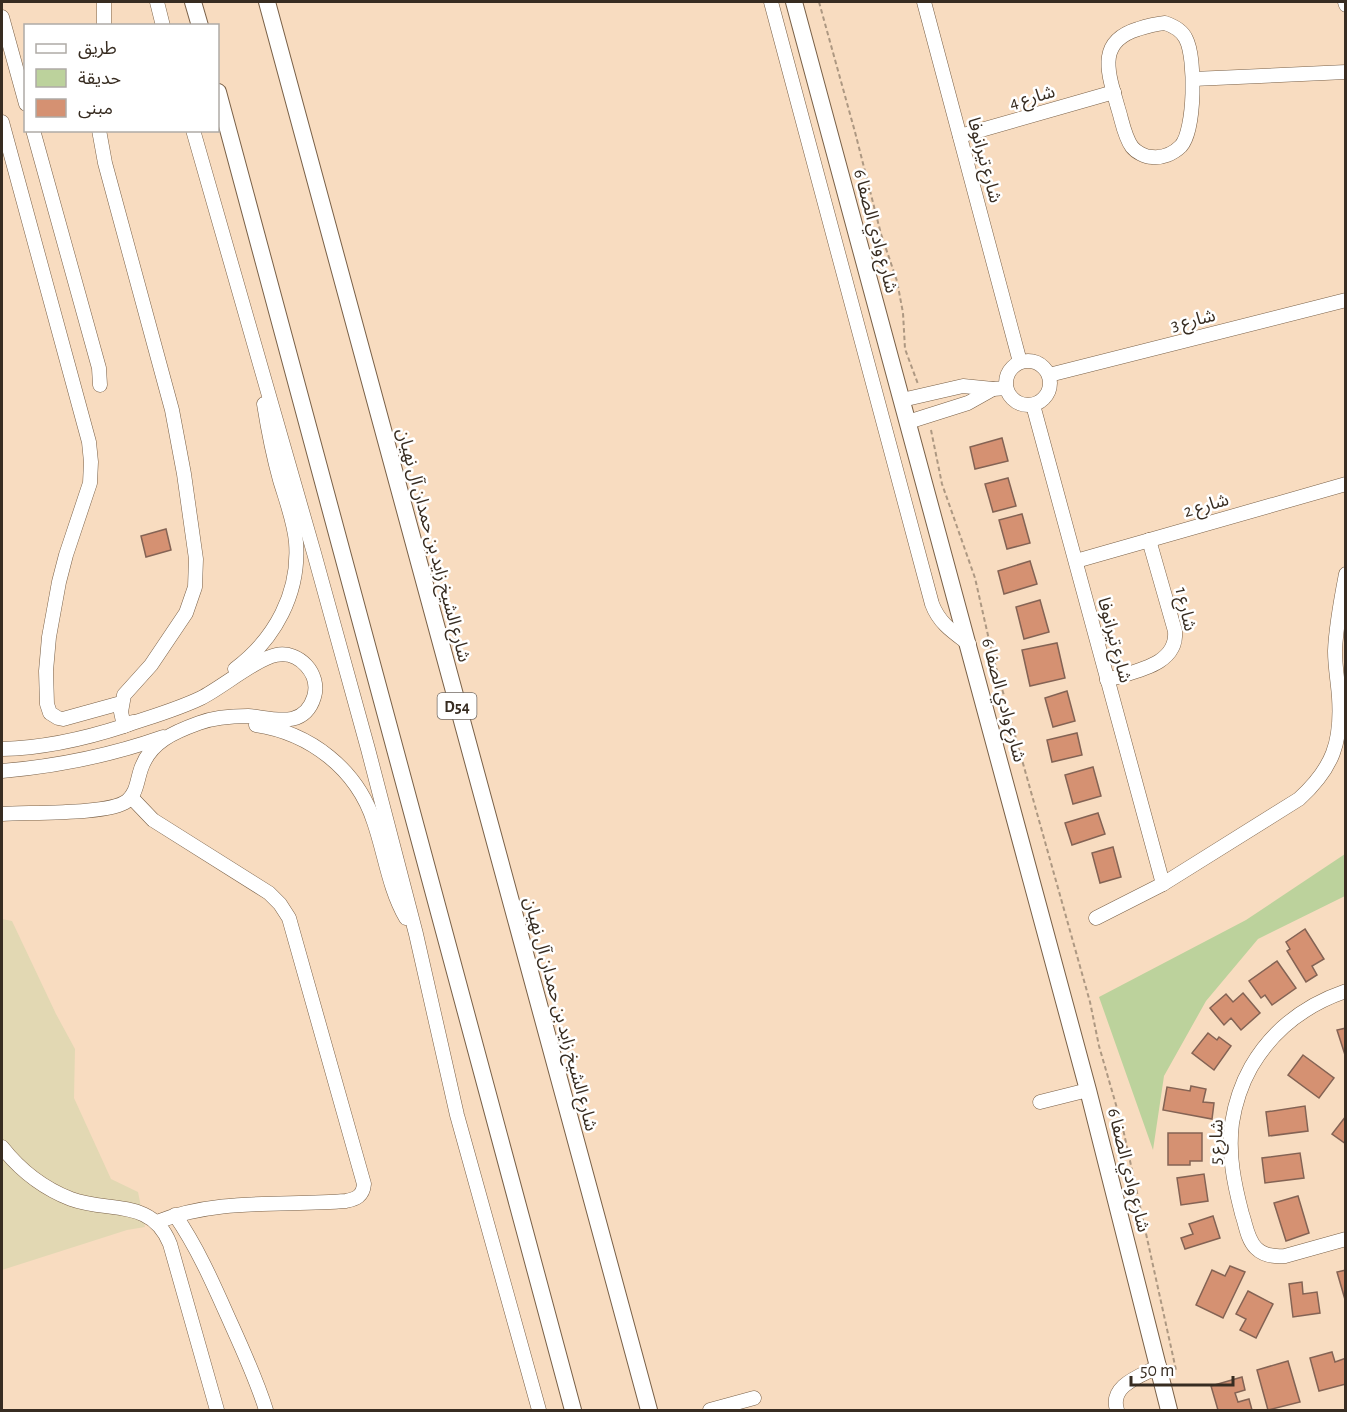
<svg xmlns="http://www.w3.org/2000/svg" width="1347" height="1412" font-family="'Alegreya Sans','Noto Sans Arabic',sans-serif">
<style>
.green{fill:#bcd29c}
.sand{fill:#e2d8b3}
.building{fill:#d59172;stroke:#846354;stroke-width:1.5}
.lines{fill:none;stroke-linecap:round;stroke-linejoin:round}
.minor-casing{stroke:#796047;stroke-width:15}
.major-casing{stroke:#796047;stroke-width:18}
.path{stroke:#ad9882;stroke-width:2;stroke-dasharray:4.5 3;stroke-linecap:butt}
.minor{stroke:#fff;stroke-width:14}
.major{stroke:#fff;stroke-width:16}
.labels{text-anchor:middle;stroke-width:5;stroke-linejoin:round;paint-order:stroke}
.shield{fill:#fff;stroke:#736b64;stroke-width:1.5}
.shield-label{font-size:16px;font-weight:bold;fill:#372c21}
.street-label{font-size:18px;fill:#372c21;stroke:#fff}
</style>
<rect width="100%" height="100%" fill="#f8dcc0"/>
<path class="green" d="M1345 854V896L1258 939 1206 1001 1164 1076 1153 1150 1099 997 1246 920Z"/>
<path class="sand" d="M2 919 12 921 56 1014 75 1049 74 1098 111 1179 138 1192 145 1227 127 1230 2 1270Z"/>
<g class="building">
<path d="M1002 438 1008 461 975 469 970 447Z"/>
<path d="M1008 478 1016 506 993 512 985 484Z"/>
<path d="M1022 514 1030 543 1007 549 999 520Z"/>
<path d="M166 529 171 550 146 557 141 536Z"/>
<path d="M1030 561 1037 584 1004 594 998 571Z"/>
<path d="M1040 600 1049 632 1024 639 1016 607Z"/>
<path d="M1057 643 1065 678 1030 686 1022 650Z"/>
<path d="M1067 691 1075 721 1053 727 1045 698Z"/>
<path d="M1077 733 1082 755 1052 762 1047 740Z"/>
<path d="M1093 767 1101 796 1073 804 1065 775Z"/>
<path d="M1098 813 1105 834 1072 845 1065 823Z"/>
<path d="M1113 847 1121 877 1100 883 1092 853Z"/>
<path d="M1305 929 1324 959 1312 966 1317 975 1306 982 1287 951 1290 949 1286 942Z"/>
<path d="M1277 961 1296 988 1272 1005 1265 995 1261 998 1249 981Z"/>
<path d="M1243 993 1260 1013 1241 1030 1231 1018 1224 1025 1210 1008 1226 994 1233 1002Z"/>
<path d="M1346 1028V1058L1337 1030Z"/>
<path d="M1208 1033 1217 1040 1219 1037 1231 1046 1214 1070 1192 1053Z"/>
<path d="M1303 1055 1334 1078 1319 1098 1288 1075Z"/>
<path d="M1191 1086 1206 1089 1203 1102 1214 1103 1212 1119 1163 1110 1167 1087 1190 1091Z"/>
<path d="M1305 1106 1308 1131 1269 1136 1266 1112Z"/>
<path d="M1346 1116V1144L1332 1134Z"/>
<path d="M1168 1133H1202V1161H1190V1165H1168Z"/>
<path d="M1300 1153 1304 1178 1265 1183 1262 1158Z"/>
<path d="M1204 1174 1208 1201 1181 1205 1177 1178Z"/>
<path d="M1298 1196 1309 1233 1286 1241 1274 1203Z"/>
<path d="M1213 1216 1220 1238 1185 1249 1181 1238 1193 1234 1189 1224Z"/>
<path d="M1230 1266 1245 1272 1223 1318 1196 1305 1212 1270 1225 1276Z"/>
<path d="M1346 1270V1303L1337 1272Z"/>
<path d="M1302 1282 1303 1294 1317 1292 1320 1313 1293 1317 1289 1284Z"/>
<path d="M1248 1291 1273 1304 1256 1338 1240 1330 1246 1319 1236 1314Z"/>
<path d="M1332 1352 1335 1362 1346 1358V1384L1319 1391 1310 1358Z"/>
<path d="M1288 1361 1300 1402 1268 1410 1257 1370Z"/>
<path d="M1242 1377 1245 1390 1235 1393 1238 1402 1249 1399 1252 1410H1218L1211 1386Z"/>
</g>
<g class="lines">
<defs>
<g id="minor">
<path d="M104 2V26"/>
<path d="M157 2 163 26"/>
<path d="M771 2 932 604C939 623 953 632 969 644"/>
<path d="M924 2 1020 362"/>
<path d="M1345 2 1346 5"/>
<path d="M2 17 26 104"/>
<path d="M1165 23C1174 26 1182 30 1186 39 1196 58 1195 130 1181 146 1173 154 1162 158 1152 157 1145 157 1136 152 1132 147 1124 136 1122 120 1118 108 1109 75 1095 42 1138 29 1147 26 1155 24 1165 23Z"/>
<path d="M1193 79 1346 72"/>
<path d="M2 122 89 442 91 462 90 483 66 555 59 582 49 637 46 671 47 704 50 713 58 718 63 719 121 703"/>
<path d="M33 130 99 368 100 385"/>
<path d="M193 130 314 553 368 749 416 934 457 1115 539 1410"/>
<path d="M960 136 1114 92"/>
<circle cx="1028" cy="383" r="22"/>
<path d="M1049 375 1346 300"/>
<path d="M902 400 963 386 993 389 1006 388"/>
<path d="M1033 405 1163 884"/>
<path d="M908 422 968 403 993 389"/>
<path d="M1076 561 1346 484"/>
<path d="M235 669C275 639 300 593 296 542 294 521 286 500 280 480 273 455 268 429 264 404"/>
<path d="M1107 680C1133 671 1178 666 1175 631L1149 540"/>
<path d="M256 725C310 733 357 769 374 822 385 854 389 889 406 918"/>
<path d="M2 749C44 748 84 739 124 726L133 722"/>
<path d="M2 771C59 766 109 756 163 737"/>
<path d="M131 797 153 820 269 893 280 904 289 918 364 1184C363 1196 356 1199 346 1201 282 1206 217 1198 157 1222"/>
<path d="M2 814C27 812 109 815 127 801 137 793 137 780 141 769 150 742 174 732 199 723 215 717 231 716 248 716 272 718 304 730 314 697 321 674 299 650 276 655 256 659 221 688 201 698 176 710 150 717 124 726L121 712 124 695 151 665 186 613 195 587 196 559 184 474 172 410 105 163 99 130"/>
<path d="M1096 918 1163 884 1299 799C1333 768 1342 742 1339 697 1338 682 1335 667 1335 651 1336 625 1341 600 1346 574"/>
<path d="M1346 991C1305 1005 1273 1029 1251 1067 1242 1083 1235 1104 1232 1123 1228 1155 1234 1183 1242 1214 1246 1225 1247 1239 1256 1248 1264 1256 1274 1257 1285 1256L1346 1239"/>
<path d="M1040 1102 1088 1090"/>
<path d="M2 1147C20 1170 43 1188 71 1199 109 1213 152 1198 170 1244L217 1410"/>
<path d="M175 1215C197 1247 212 1281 228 1317 242 1348 256 1378 266 1410"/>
<path d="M710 1410 754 1398"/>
<path d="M1117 1410C1109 1385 1141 1376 1159 1366"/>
</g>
<g id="major">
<path d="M193 2 200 26"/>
<path d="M267 2 649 1410"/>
<path d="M794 2 1088 1090 1169 1410"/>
<path d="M218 92 573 1410"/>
</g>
</defs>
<use href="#minor" class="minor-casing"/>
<use href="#major" class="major-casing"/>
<g class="path">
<path d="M819 2 855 132 881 234 897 281 903 313 905 349 918 384"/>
<path d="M931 430 942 484 975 578 992 653 1090 1002 1099 1046 1123 1129 1176 1370"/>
</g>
<use href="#minor" class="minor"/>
<use href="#major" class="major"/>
</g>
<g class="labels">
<rect class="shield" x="437.5" y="693" width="39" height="26" rx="4.5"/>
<g class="shield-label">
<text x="457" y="712">D54</text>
</g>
<g class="street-label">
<text transform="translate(1032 97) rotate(-16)" y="6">شارع 4</text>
<text transform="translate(985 160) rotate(75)" y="6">شارع تيرانوفا</text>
<text transform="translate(876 231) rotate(75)" y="6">شارع وادي الصفا 6</text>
<text transform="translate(1193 320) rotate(-14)" y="6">شارع 3</text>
<text transform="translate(1206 505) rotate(-16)" y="6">شارع 2</text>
<text transform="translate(434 545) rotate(75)" y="6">شارع الشيخ زايد بن حمدان آل نهيان</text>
<text transform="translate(1186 609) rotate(77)" y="6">شارع 1</text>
<text transform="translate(1115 640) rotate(75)" y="6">شارع تيرانوفا</text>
<text transform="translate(1004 700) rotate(75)" y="6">شارع وادي الصفا 6</text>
<text transform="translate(561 1014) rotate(75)" y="6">شارع الشيخ زايد بن حمدان آل نهيان</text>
<text transform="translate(1216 1142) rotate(-88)" y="6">شارع 5</text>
<text transform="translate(1129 1170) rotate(76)" y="6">شارع وادي الصفا 6</text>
</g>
</g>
<rect width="1347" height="1412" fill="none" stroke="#372c21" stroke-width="6"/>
<rect x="24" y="24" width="195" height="108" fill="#ffffff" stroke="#afaba6" stroke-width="1.5"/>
<rect x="36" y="44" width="30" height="9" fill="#ffffff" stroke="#afaba6" stroke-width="1.5"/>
<text x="78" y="54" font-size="18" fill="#372c21">طريق</text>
<rect x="36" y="69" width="30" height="18" fill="#bcd29c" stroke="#afaba6" stroke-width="1.5"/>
<text x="78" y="84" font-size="18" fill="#372c21">حديقة</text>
<rect x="36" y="99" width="30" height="18" fill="#d59172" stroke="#afaba6" stroke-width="1.5"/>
<text x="78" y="114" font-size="18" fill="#372c21">مبنى</text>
<path d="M1131 1376v9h102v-9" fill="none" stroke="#372c21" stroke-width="3"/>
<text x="1140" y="1376" font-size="18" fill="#372c21" stroke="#ffffff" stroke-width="4.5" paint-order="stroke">50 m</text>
</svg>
